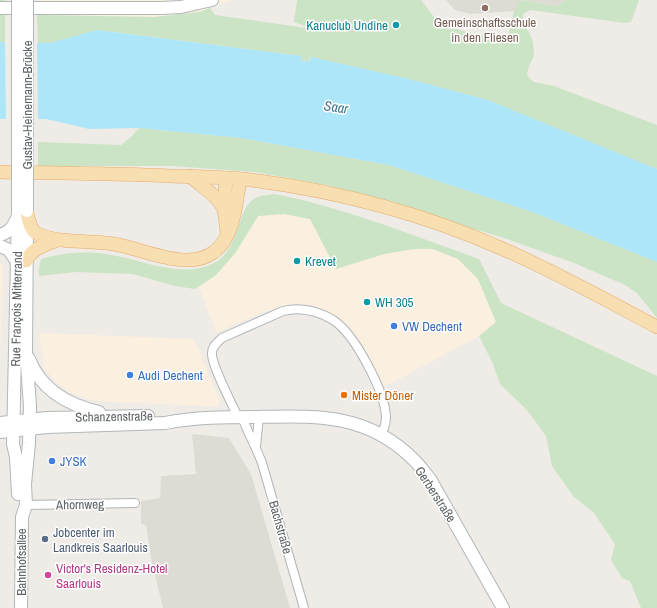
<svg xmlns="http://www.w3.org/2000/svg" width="657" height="608" font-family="'Archivo Narrow',sans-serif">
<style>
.commercial{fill:#fbefdf}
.education{fill:#dedbd5}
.green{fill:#cbe4c5}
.water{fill:#ade6f8}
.pier{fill:#efebe6}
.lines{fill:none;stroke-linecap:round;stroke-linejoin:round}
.street-casing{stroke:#b1b5b7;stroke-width:10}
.secondary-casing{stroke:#b2b7ba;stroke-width:14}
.primary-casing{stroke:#e6aa68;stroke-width:14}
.street{stroke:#fff;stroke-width:8}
.secondary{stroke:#fff;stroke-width:12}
.primary{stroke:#f8dfb2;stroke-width:13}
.secondary-bridge-casing{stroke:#b2b7ba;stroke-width:14;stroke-linecap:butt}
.secondary-bridge{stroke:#fff;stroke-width:12}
.education-dot{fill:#8d6e63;stroke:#fff;stroke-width:1.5}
.culture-dot{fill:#0f9aa8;stroke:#fff;stroke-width:1.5}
.shop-dot{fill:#3f7fe0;stroke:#fff;stroke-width:1.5}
.food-dot{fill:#e8710a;stroke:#fff;stroke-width:1.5}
.service-dot{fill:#5c6f8a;stroke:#fff;stroke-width:1.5}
.hotel-dot{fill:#d1479c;stroke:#fff;stroke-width:1.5}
.labels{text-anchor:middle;stroke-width:3;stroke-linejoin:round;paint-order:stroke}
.education-label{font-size:13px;fill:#785e54;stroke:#fff}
.culture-label{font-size:13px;fill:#0d838f;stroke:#fff;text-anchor:start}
.street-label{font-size:13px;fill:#5e6365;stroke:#fff}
.shop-label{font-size:13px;fill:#366cbe;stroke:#fff;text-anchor:start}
.food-label{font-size:13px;fill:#c56008;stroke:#fff;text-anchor:start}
.service-label{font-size:13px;fill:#4e5e75;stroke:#fff;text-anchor:start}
.hotel-label{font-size:13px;fill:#b23c85;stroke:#fff;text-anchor:start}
.water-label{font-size:14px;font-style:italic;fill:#417790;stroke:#fff}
</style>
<rect width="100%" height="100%" fill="#efebe6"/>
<g class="commercial">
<path d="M37 0H233L199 12 155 17 37 15Z"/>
<path d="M284 214 310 219 336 268 384 254 414 249H433L458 259 478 279 496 322 479 336 384 387 367 354 351 328 338 318 316 306 297 304 263 312 216 333 199 287 216 275 236 252 258 216Z"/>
<path d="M0 262 3 268 0 358Z"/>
<path d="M39 333 194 339 220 401 218 407 96 401 70 393 55 381 44 368 41 350Z"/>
</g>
<g class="education">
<path d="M446 0H566L557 6 521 0 514 11 470 14 455 10Z"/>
<path d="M192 434 229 438 251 474 290 608H163L151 558 146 525 141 524V501L160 498 161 476 196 474Z"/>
</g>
<g class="green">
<rect x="0" y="0" width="5" height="42"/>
<path d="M297 0H421L437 21 463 31 507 40 514 11 520 0 557 6 566 0H639L631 22 625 23 530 10 523 14V24L529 32 533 42 534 56 529 66 527 73 529 78 534 82 554 86 657 125V169L488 100 405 78 310 57 309 62 301 61V56L98 30 50 43H38L37 15 155 17 199 12 210 8 215 15 314 29 294 22Z"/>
<path d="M139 128 241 138 389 165 535 213 657 262V318L637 293 625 285 574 263 504 238 326 185 255 172 171 166H38V142L121 145 132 136Z"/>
<path d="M275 194C345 208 412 235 479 259L501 303 657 376V608H641L630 581 622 578 611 560 615 544 594 513 574 497 552 466 546 436 527 410 500 384 493 364 479 336 496 322 478 279 458 259 433 249H414L384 254 336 269 310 219 284 214 258 216 236 252 216 275 195 289 175 286 133 274 76 272 39 276V268L41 259C61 253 85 251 105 254 137 258 172 276 204 267 230 260 234 238 242 216 245 209 248 203 254 199 259 195 269 195 275 194Z"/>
</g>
<path class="water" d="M97 30 301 56V61L309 62 311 57 405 78 488 100 657 169V262L535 213 389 165 241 138 139 128 89 129 46 119H0V42L50 43Z"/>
<path class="pier" d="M5 40 37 41 38 121H6Z"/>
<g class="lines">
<defs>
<g id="street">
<path d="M238 417C232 404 211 364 212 353 212 346 217 343 222 338L283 311C300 307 318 311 333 320 355 334 385 392 386 417 386 423 384 429 381 435"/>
<path d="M242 417C248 433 256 447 262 463L304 608"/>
<path d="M256 446 259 417"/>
<path d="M26 505 135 503"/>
</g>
<g id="secondary">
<path d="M0 8H161L181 7 212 0"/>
<path d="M0 235C10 232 13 227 17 218"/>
<path d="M0 246 9 250 17 262"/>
<path d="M29 359C41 390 68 405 99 412"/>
<path d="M0 423 47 418 148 416"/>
<path d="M0 432 47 427 165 423C195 417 226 417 256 417 318 416 367 413 414 460 420 466 425 473 430 479L503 608"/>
<path d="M18 494 16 457 13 444 18 210"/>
<path d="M21 608 22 517 26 505 25 484 29 443 30 406 26 351 27 216"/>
</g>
<g id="primary">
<path d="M0 172C57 173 115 173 172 176 199 177 225 177 251 180 337 191 424 214 503 249 556 272 606 300 657 327"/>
<path d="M190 176C202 187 216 194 224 209"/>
<path d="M226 178 224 209 227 232"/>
<path d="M27 214C29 220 30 229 36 233 55 244 92 240 114 244 136 248 168 261 188 260 197 260 207 257 214 252 235 236 236 202 240 179"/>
<path d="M26 261C32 248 45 245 58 240"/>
</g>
</defs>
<use href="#street" class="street-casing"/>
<use href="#secondary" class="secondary-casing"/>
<use href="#primary" class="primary-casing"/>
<use href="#street" class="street"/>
<use href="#secondary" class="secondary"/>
<use href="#primary" class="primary"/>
<defs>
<g id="secondary-bridge">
<path d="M18 0V210"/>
<path d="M27 211V0"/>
</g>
</defs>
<use href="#secondary-bridge" class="secondary-bridge-casing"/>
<use href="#secondary-bridge" class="secondary-bridge"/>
</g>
<circle class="education-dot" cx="485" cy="8" r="4"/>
<g class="culture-dot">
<circle cx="396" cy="25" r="4"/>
<circle cx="297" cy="261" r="4"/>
<circle cx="367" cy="302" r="4"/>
</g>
<g class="shop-dot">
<circle cx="394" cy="326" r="4"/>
<circle cx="130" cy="375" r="4"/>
<circle cx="52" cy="461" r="4"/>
</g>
<circle class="food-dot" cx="344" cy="395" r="4"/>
<circle class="service-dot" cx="45" cy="539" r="4"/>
<circle class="hotel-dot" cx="48" cy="575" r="4"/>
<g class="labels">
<g class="education-label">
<text x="485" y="27">Gemeinschaftsschule<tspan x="485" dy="15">in den Fliesen</tspan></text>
</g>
<g class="culture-label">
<text x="388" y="30" text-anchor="end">Kanuclub Undine</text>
<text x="305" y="266">Krevet</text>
<text x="375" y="307">WH 305</text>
</g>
<g class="street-label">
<text transform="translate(27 105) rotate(-90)" y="5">Gustav-Heinemann-Brücke</text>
<text transform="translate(16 309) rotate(-89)" y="5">Rue François Mitterrand</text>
<text transform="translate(114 416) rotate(-1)" y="5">Schanzenstraße</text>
<text transform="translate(436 494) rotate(57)" y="5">Gerberstraße</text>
<text transform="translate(80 504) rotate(-1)" y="5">Ahornweg</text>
<text transform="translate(281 527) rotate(74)" y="5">Bachstraße</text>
<text transform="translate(21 562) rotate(-90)" y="5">Bahnhofsallee</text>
</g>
<g class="shop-label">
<text x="402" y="331">VW Dechent</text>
<text x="138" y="380">Audi Dechent</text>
<text x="60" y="466">JYSK</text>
</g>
<g class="food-label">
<text x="352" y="400">Mister Döner</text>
</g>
<g class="service-label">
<text x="53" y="537">Jobcenter im<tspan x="53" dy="15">Landkreis Saarlouis</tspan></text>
</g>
<g class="hotel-label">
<text x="56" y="573">Victor's Residenz-Hotel<tspan x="56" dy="15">Saarlouis</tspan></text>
</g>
<g class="water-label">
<text transform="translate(336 107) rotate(8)" y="5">Saar</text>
</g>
</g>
</svg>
